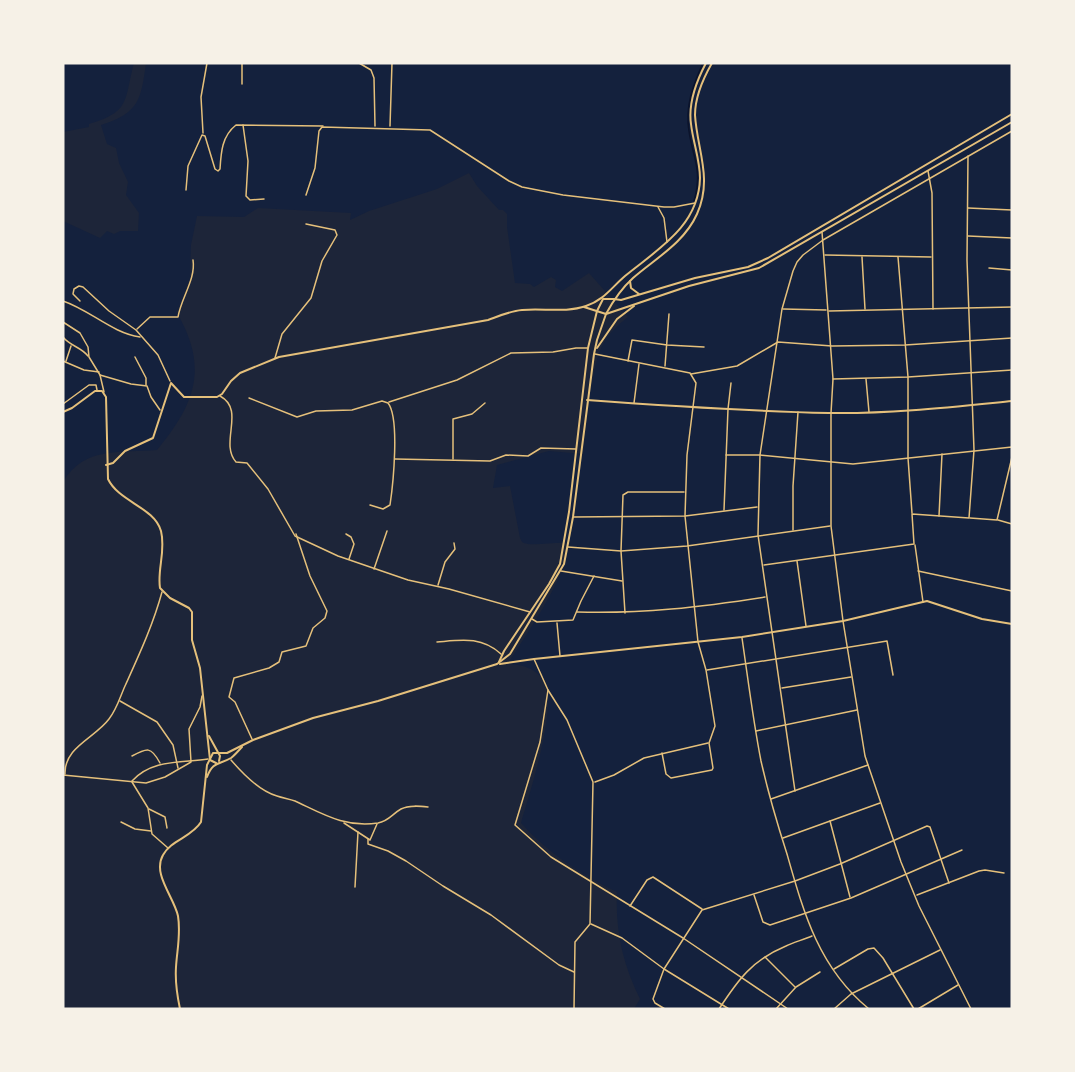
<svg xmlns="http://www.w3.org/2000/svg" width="1075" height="1072" font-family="Spectral,serif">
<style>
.green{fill:#1d2539}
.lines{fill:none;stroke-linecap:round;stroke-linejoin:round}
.stream{stroke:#0b132b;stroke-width:1.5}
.minor{stroke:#e5c07b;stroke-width:1.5}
.tertiary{stroke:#e5c07b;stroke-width:2}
.secondary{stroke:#e5c07b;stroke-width:2}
</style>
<rect width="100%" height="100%" fill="#14213d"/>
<g class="green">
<path d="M134 63H146C141 100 139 113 101 125L107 144 116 148 119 163 128 182 126 195 139 213 138 231H120L114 234 107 231 100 238 63 221V132L89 127V124C131 112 124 100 134 63Z"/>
<path d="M469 173 477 186 499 210H503L507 214V227L515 283 530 284 534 287 551 277 556 280 555 287 562 291 589 273 628 317C618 325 609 333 603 344 590 369 587 425 583 454L549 451 497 465 493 488 510 486 520 538C522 542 522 543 528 544 540 545 556 542 570 543 561 587 531 626 508 664 523 665 538 668 545 684 557 710 529 795 521 823 548 853 581 875 617 892 615 930 623 965 640 999L634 1009H63V482C84 446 121 453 157 450 195 404 209 368 177 313L190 278 191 245 197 216 244 217 258 208 351 213 350 220 369 211 437 189Z"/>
</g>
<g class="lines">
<path class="stream" d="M694 201C703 170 693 159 689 131 685 106 693 85 703 63"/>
<g class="minor">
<path d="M242 63V84"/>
<path d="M359 63 371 70 374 78 375 126"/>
<path d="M243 125 248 161 246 196 250 200 264 199"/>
<path d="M390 126 392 63"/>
<path d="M203 133 201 97 207 63"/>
<path d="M928 171 932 193 933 309"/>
<path d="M186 190 188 166 202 135 205 136 215 169 218 171 220 169C221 152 222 136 236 125L323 126"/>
<path d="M306 195 315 168 319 131 322 127 430 130 509 181 522 187 563 195 664 207H674L695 203"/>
<path d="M658 207 664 218 667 242"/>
<path d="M968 208 1012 210"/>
<path d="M822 232 833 379 831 413V526L843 621 865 756 901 862 919 906 971 1009"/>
<path d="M968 236 1012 238"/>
<path d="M825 255 931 257"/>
<path d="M862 257 865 309"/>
<path d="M898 257 908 377V458L912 513"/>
<path d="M989 268 1012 270"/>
<path d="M63 301C90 310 112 333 140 337"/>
<path d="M80 301 73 294 74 289 79 286 83 287 109 311 136 330 158 355 170 381"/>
<path d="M783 309 826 310"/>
<path d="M829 311 1012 307"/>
<path d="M63 322 80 333 88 347 89 357 100 375 104 392"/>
<path d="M137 329 150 317H178C181 298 196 279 193 260"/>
<path d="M63 337C70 346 81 347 88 356"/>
<path d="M595 354 690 373 696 383 687 455 685 516 698 642 706 670 715 726 709 743 713 768 712 770 671 778 666 774 662 753"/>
<path d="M135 357 146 378V385"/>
<path d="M275 358 282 334 311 298 322 261 337 235 335 230 306 224"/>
<path d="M63 361 84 370 99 372"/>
<path d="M66 361 71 346"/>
<path d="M628 361 632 340 667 345 704 347"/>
<path d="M665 366 669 314"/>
<path d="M691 374 737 366 778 342 832 346 905 345 1012 338"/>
<path d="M100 375 131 384 147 386 151 397 160 410"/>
<path d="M833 379 908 377 1012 370"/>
<path d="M866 379 869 412"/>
<path d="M220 396C246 410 219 443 236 462L247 463 268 489 295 536 338 556 408 580 449 589 530 612"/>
<path d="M249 398 297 417 316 411 352 410 382 401 388 403C400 418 393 485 390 505L383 509 370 505"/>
<path d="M389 402 457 380 511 353 553 352 576 348H587"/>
<path d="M634 403 639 364"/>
<path d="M63 404 89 385H96L97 390"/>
<path d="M726 455H760L853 464 1012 447"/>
<path d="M395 459 490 461 506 455 528 456 541 448 576 449"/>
<path d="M453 459V419L472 414 485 403"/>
<path d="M724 510 728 409 731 383"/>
<path d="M939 516 942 454"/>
<path d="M573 517 685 516 757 507"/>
<path d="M970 518 997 520 1012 457"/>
<path d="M998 520 1012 524"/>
<path d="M793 530V486L798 412"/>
<path d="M346 534 351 537 354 544 349 559"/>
<path d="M915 545 923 602"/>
<path d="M568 547 621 551 687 546 830 526"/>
<path d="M797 561 806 626"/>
<path d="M764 565 914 544 912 514 969 518 974 450 967 260 968 156"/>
<path d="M374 569 387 531"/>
<path d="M561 571 622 581"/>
<path d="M918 571 1012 591"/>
<path d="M438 585 445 562 455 549 454 543"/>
<path d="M577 612C642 614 701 607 765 597"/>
<path d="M625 613 621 551 623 495 628 492H684"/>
<path d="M532 619 537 622 573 620 581 601 594 576"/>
<path d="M557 623 560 656"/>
<path d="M742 638C748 679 753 720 761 761 768 792 777 823 787 854 804 914 819 968 869 1009"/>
<path d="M437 642C461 640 481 636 501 654"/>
<path d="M534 659 548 690 540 742 515 825 551 857 683 938 788 1009"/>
<path d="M707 670 887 641 893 675"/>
<path d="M782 688 851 677"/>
<path d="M548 690 567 720 593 782 590 924 575 942 574 1009"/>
<path d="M120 701 157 722 173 745 178 768"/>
<path d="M756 731 857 710"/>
<path d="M252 739 235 702 229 697 234 678 269 668 279 662 282 652 306 646 313 628 325 618 327 611 310 576 296 534"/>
<path d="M132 756C147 748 151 746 160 763"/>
<path d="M231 760C243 774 259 791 277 796 283 798 289 799 295 801 323 814 345 828 378 823 389 821 392 814 401 809 409 805 419 806 428 807"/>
<path d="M65 774C64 747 95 738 109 719 117 709 120 697 125 686 139 655 153 625 162 592"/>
<path d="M63 775 146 783 165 777 191 762 189 729 200 707 202 696"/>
<path d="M132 781C152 759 181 763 208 759"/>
<path d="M132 782 148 808 152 834 168 848"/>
<path d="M595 782 614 775 644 758 708 743"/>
<path d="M795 791 758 535 760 455 782 309 793 271 797 262 803 255 823 240 1012 131"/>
<path d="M771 799 868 765"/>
<path d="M149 809 165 817 167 828"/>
<path d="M830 821 850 897"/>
<path d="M121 822 135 829 151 831"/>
<path d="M344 823 370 840 377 824"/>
<path d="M783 838 880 803"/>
<path d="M368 839V844L388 851 406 861 443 886 491 915 559 965 574 972"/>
<path d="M355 887 358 832"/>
<path d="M754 895 763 922 770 925 851 898 962 850"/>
<path d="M917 895 979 871 985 870 1004 873"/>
<path d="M630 906 647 880 653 877 702 909"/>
<path d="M591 924 622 938 664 969 729 1009"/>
<path d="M765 957 795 987"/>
<path d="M834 969 868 949 874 948 883 958 914 1009"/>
<path d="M665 1009 655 1003 653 999 664 969 702 910 795 881 840 864 927 826 930 827 949 883"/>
<path d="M719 1009C738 980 752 960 786 946 794 942 803 940 812 936"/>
<path d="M776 1009 796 987 820 972"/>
<path d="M834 1009 851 994 940 950"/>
<path d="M918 1009 958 985"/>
</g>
<g class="tertiary">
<path d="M630 281 631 288 639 294"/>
<path d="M584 307 606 314C613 301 622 288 633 278 656 258 684 243 697 214 713 178 697 150 695 115 695 98 704 77 712 63"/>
<path d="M597 348 617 319 634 306"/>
<path d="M587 400C668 406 748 411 829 413 890 414 952 407 1012 401"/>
<path d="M63 412 72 408 95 391H102L106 397 108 479C119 502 154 507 161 531 166 551 157 570 160 588L170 598 189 608 192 612V640L200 668 210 760 216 763"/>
<path d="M106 465 113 463 125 451 153 438 171 383 184 397H217L222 394 231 381 240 373 279 357 488 320C499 316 510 311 522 310 543 308 566 313 586 306 604 300 611 288 625 276 658 249 699 226 700 178 700 160 693 142 691 124 688 103 696 82 706 63"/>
<path d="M499 662 504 651 549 584 560 564 569 512 588 348 597 311 603 299H614"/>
<path d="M500 664 534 659 742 637 843 621 927 601 982 619 1012 624"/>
<path d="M209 736 220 756 219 761"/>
<path d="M207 777C213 761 219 765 231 758 235 755 239 750 242 747"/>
<path d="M180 1009C177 995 175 982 176 967 177 950 181 934 178 916 174 897 152 874 163 855 171 840 192 837 201 822L207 765 213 753H227L253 740 313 718 378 701 497 664 510 654 564 564 573 517 594 354 597 340 606 314"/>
</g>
<g class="secondary">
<path d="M614 299 621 300 695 278 748 267 768 258 1012 114"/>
<path d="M606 314 689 286 759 268 1012 122"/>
</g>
</g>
<rect width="1075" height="1072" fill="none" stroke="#f6f1e7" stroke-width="129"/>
</svg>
